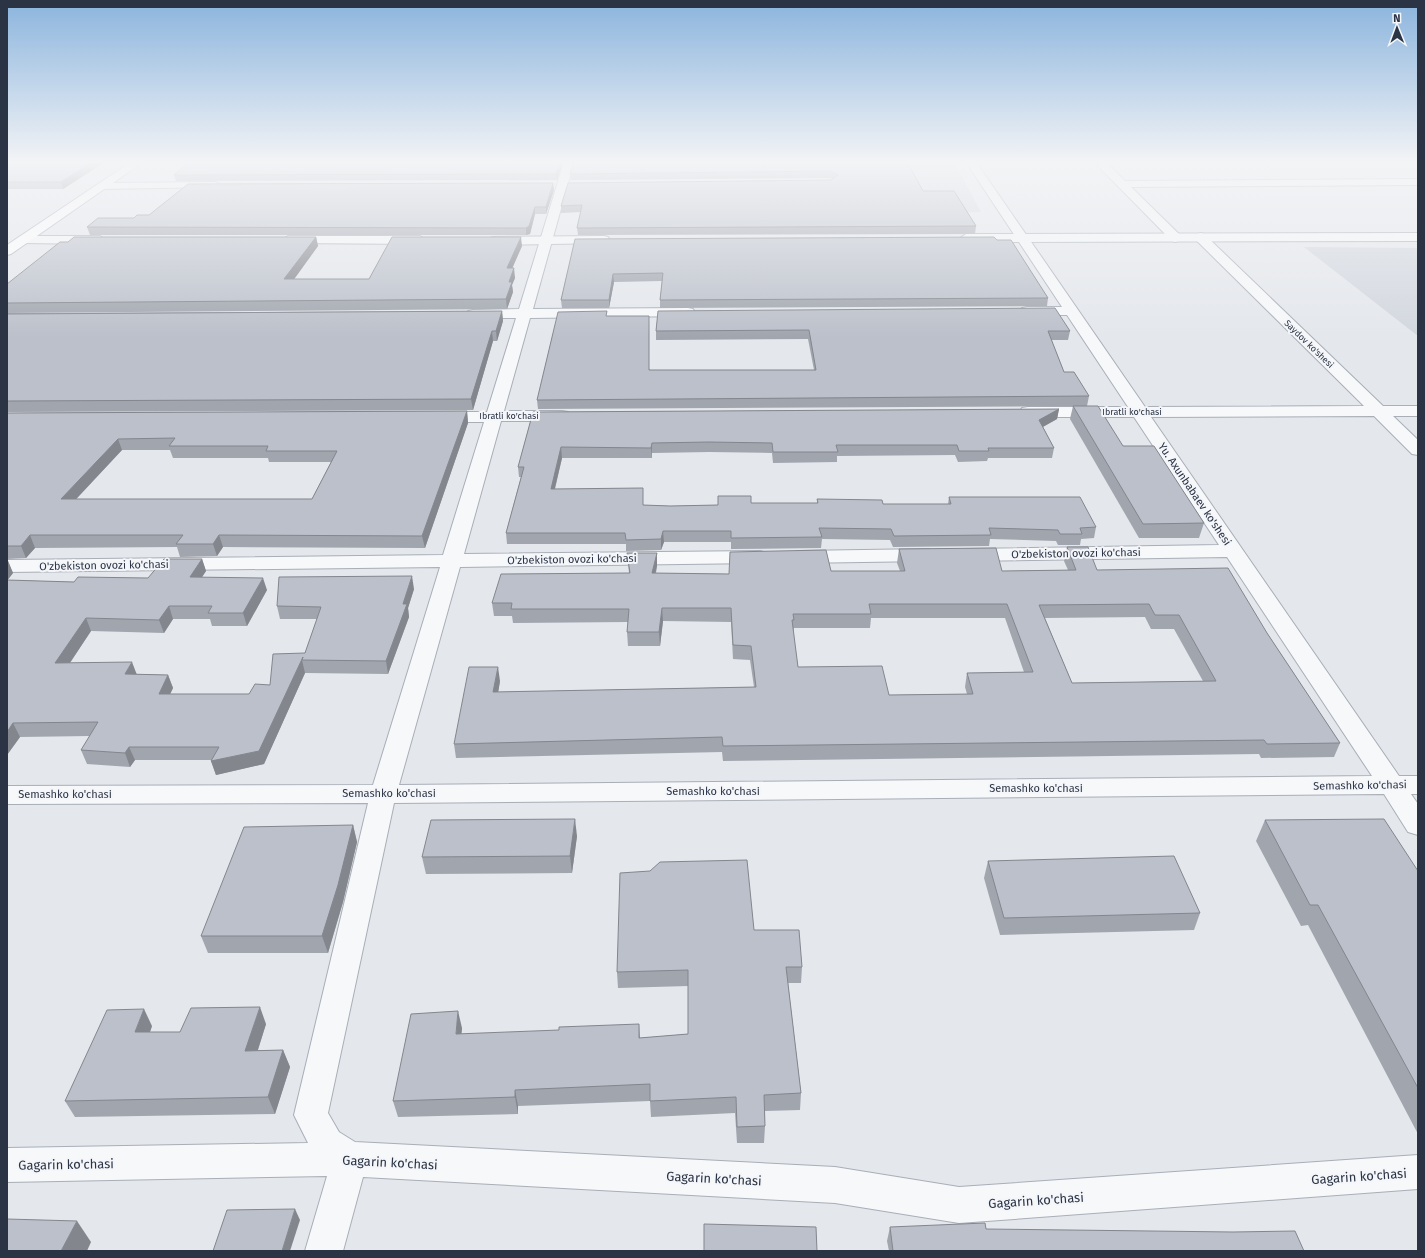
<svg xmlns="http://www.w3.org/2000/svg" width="1425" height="1258" font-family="'Fira Sans',sans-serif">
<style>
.built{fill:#d2d6de}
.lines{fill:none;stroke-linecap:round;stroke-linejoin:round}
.minor-casing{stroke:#a9aeb7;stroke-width:2}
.tertiary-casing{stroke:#a9aeb7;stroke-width:2}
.secondary-casing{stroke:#a9aeb7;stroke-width:2}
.minor{fill:#f7f8fa;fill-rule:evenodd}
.tertiary{fill:#f7f8fa;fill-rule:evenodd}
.secondary{fill:#fff;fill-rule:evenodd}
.wall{fill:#a1a5ae;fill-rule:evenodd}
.shaded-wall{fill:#83868d}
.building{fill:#bbc0ca;stroke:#83868d;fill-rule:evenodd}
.labels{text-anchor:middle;stroke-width:4;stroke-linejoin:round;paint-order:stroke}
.far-street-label{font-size:9px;fill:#2b3445;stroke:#f4f6f9}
.street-label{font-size:11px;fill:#2b3445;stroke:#f4f6f9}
.near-street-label{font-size:13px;fill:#2b3445;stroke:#f4f6f9}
</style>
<rect width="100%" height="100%" fill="#e4e7ec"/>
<g class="built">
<path d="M827 162H954L981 212 850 214Z"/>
<path d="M1304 247 1418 248V336Z"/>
</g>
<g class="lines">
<defs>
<g id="minor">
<path d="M564 162H574L533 309 688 308 693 309 695 312 693 315 688 316 530 318 504 411H562L568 412 570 416 568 420 562 421H501L464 554 760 551 767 553 770 557 767 561 760 563 460 567 399 785 1372 776 1227 557 968 561 961 559 958 555 961 551 968 549 1219 545 1134 417H1028L1022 416 1020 412 1022 408 1028 407H1128L1067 315H1027L1022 314 1020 311 1022 308 1027 307H1062L966 162H976L1145 407 1364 406 1196 240 1194 237 1200 233 1204 234 1383 406H1418V416H1393L1418 440V455L1412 454 1374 416 1151 417 1399 776H1418V794H1411L1418 804V835L1408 832 1384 794 394 803 328 1113 339 1132 355 1142 835 1167 959 1187 1418 1155V1189L959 1223 835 1203 363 1177 343 1251H305L327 1176 7 1182V1148L308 1143 294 1115 368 803 7 804V786L373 785 440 567 7 572V560L443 555 484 422H438L432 421 430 417 432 413 438 412H487L516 318H473L468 317 466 314 468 311 473 310 519 309Z"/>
<path d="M1098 162H1106L1125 181 1418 179V185L1131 187 1180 235 1182 238 1176 242 1172 241 1098 166Z"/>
<path d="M214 182 218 183 219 185 218 187 104 189 99 186 104 183Z"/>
<path d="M928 549 935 551 938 555 935 559 928 561 798 563 791 561 788 557 791 553 798 551Z"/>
</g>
<g id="tertiary">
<path d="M1418 233V241L966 242 960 238 966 234Z"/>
<path d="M23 236H100L106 240 100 244 19 243 17 240 19 237Z"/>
<path d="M288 236H420L426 240 420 244 284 243 282 240Z"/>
<path d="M604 236 608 237 610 240 608 243 492 245 486 241 492 237Z"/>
</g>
<path id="secondary" d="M131 162H143L11 254 7 255V245Z"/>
</defs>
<use href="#minor" class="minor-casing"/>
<use href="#tertiary" class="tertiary-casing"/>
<use href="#secondary" class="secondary-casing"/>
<use href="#minor" class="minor"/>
<use href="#tertiary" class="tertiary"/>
<use href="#secondary" class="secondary"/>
</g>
<g class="wall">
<path d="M7 162H105L63 189H7Z"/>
<path d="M563 162 557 180 176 181 174 175Z"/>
<path d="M907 162 923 191 976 226 975 234 578 235 577 228 581 212 561 213V206L831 180 833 179 831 178 571 180 570 174Z"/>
<path d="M553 183 554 190 546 214H535L530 234 526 235H90L87 227 149 215Z"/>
<path d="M316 237 318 246 294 279H369L522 246 512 268 515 278 512 285 513 292 507 309 7 313V284Z"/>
<path d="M575 239 997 240 1048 298 1047 306 660 308V300L662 281 614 282 609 308H562L561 300Z"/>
<path d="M502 311 503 321 497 341H493L473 410 7 412V313Z"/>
<path d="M658 311 1070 331 1068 340H1051L1064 372 1089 396 1087 406 538 409 537 400 607 316 650 370H814L808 339 656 340V331Z"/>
<path d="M1073 406 1123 446 1204 523 1199 538H1139L1070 419Z"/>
<path d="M1059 409 1057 419 1043 427 1054 448 1052 458H988L987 461 958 462 955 455 837 456V462L773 463 772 453 709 452 652 453V458H562L555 489 643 505 670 506 717 505 751 503H817V499L883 504H948L949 497 1096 527 1094 538 1081 539 1080 545H1058L1056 541 990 539 989 546 893 547 890 540 822 539 821 548 731 549V542H664L661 550 626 551V544H507L506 533 521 477H519L518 467 533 412Z"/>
<path d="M467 411 468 423 425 548 223 547 217 556 180 557 177 547 35 548 26 558 7 559V413ZM122 450H170L173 458H268L269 462H331L312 499H76Z"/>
<path d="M1067 547 1097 570 1267 633 1340 743 1334 757 1261 758 1259 754 723 761 722 752 456 758 454 744 500 681 498 692 754 687 750 660 733 659 731 622 663 621 660 646H628L627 632 628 622 513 623 512 616H494L492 603 629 573 627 553H657V566L656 573 729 574 831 571H900L897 563 899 549 1002 571 1068 570 1064 561ZM1145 617 1151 629H1174L1203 681 1072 683 1045 618ZM871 618H1005L1024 672 967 673 965 687 967 694 889 695 798 667 793 632 794 628H870Z"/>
<path d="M202 559 206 571 202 577 267 590 247 626H212L210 619H173L164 633 91 631 70 663 137 674 168 675 173 688 170 694H249L270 685 305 653 317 619H280L277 606 414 589 408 608 409 617 388 674 305 673 264 764 216 775 211 761V760H135L130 767 87 764 81 750 90 736 20 737 7 755V561H8L13 573 7 580 74 582 148 578Z"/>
<path d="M1265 820 1418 871V1134L1308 925 1301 926 1256 841Z"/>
<path d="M353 825 357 842 343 902 328 953H208L201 936Z"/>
<path d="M577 836 572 873 426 874 422 857Z"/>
<path d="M988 861 1200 913 1194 930 1000 935 984 878Z"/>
<path d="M754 930 802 967 801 983H788L801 1093 800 1110 765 1111V1126L764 1143H737L735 1113 651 1117 650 1101 518 1106V1114L398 1117 393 1101 462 1028 461 1034 640 1038 688 1034V986L618 988 617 972Z"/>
<path d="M266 1024 258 1050H283L290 1067 275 1114 75 1117 65 1101 152 1026 150 1032H180Z"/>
<path d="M890 1227 986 1229 1304 1251H889L887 1241Z"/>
</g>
<g class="shaded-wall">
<path d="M92 162H105L63 189 61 182Z"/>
<path d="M560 162H563L557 180 556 174Z"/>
<path d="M553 183 554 190 546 214V207Z"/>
<path d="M535 207V214L530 234 526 235V228Z"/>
<path d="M316 237 318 246 287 289 284 279Z"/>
<path d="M521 237 522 246 508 278 507 268Z"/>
<path d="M514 268 515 278 512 285 513 292 507 309 506 299 509 282Z"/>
<path d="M613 274 614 282 609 308V300Z"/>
<path d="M502 311 503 321 497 341 496 331Z"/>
<path d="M492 331 493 341 473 410 471 399Z"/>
<path d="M1059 409 1057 419 1037 430 1039 420Z"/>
<path d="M467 411 468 423 425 548 422 536Z"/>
<path d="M118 439 122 450 65 511 61 499Z"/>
<path d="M652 443V458L651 448Z"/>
<path d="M561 447 562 458 552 500 551 489Z"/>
<path d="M663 531 664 542 661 550V539Z"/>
<path d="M30 535 35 548 26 558 21 546Z"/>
<path d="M219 535 223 547 217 556 213 544Z"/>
<path d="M657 553V566L652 587V573Z"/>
<path d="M202 559 206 571 194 589 190 577Z"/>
<path d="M8 561 13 573 7 581V562Z"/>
<path d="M412 576 414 589 408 608 409 617 388 674 386 661 403 604Z"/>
<path d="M263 578 267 590 247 626 243 613Z"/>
<path d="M169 606 173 619 164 633 159 620Z"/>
<path d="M662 608 663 621 660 646 659 632Z"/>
<path d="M86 618 91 631 61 676 55 663Z"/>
<path d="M302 660 305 673 264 764 216 775 211 761Z"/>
<path d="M132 662 137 675 125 674Z"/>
<path d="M498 667 500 681 496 706 493 692Z"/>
<path d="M168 675 173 688 164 707 159 694Z"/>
<path d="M13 723 20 737 7 755V732Z"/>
<path d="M129 747 135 760 130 767 125 753Z"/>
<path d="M575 819 577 836 572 873 570 856Z"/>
<path d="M353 825 357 842 343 902 328 953 322 936Z"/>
<path d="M260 1007 266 1024 252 1068 245 1051Z"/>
<path d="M144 1009 152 1026 144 1049 135 1032Z"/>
<path d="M458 1011 462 1028 460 1051 456 1034Z"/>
<path d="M639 1024 640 1040 639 1038Z"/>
<path d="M283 1050 290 1067 275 1114 268 1097Z"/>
<path d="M515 1090 518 1106V1114L515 1097Z"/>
<path d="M295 1209 300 1220 290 1251H282Z"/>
<path d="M77 1221 91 1242 87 1251H61Z"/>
</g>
<g class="building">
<path d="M7 162H92L61 182H7Z"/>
<path d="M190 162H560L556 174 174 175Z"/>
<path d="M573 162H907L923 191H954L976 226 577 228 582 205 561 206 568 183 831 180 838 175 831 171 570 174Z"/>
<path d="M553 183 546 207H535L529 226 526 228 87 227 98 218H134L137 215H149L188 184Z"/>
<path d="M74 237H316L284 279H369L392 237H521L507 268H514L509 282H512L506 299 7 303V284L60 242H68Z"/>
<path d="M994 237 997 240H1011L1048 298 660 300 663 273 613 274 609 300H561L575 239Z"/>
<path d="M1055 308 1070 331H1048L1064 372H1074L1089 396 537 400 558 312 607 311 606 316H649V370H816L809 330 656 331 658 311Z"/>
<path d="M502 311 496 331H492L471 399 7 401V314Z"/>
<path d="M1073 406H1098L1123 446H1154L1204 523 1143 524Z"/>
<path d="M1059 409 1039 420 1054 448H988L989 451H959L957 445H836L838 452H773L772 443 709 442 652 443 651 448 561 447 551 489 643 488V505L670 506 718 505V496H751V503H818L817 499 882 500 883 504H951L949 497H1080L1096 527 1080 528 1082 534H1060L1058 530 989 528 991 535 894 536 891 529 819 528 822 537 731 538V531H663L661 539 626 540 625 533H506L524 467H518L533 412Z"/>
<path d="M467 411 422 536 219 535 213 544H176L183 535H30L21 546H7V413ZM175 438 169 446H268L266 451H337L312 499H61L118 439Z"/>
<path d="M1067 547H1088L1097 570 1228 568 1267 633 1340 743 1267 744 1264 740 723 746 722 737 454 744 469 667H498L493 692 756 687 751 646 733 645 731 608H662L659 632H627L629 609H511L512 603H492L501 574 630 573 627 553H657L652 573 729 574 730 552 826 550 831 571H905L899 549 996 548 1002 571 1076 570ZM869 604H1007L1033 672 967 673 973 694 889 695 882 666 798 667 792 620H794L793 614H871ZM1149 604 1155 615H1179L1216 681 1072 683 1039 605Z"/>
<path d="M164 559H202L190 577 263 578 243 613H208L212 606H169L159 620 86 618 55 663 132 662 125 674 168 675 159 694H249L255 684 270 685 273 654 305 653 321 607 277 606 279 577 412 576 403 604H407L386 661 302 660 303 657 259 751 211 761 219 747H129L125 753 81 750 98 722 13 723 7 732V580L74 582 78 577 148 578Z"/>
<path d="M575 819 570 856 422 857 431 820Z"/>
<path d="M1384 819 1418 871V1088L1318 905H1310L1265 820Z"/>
<path d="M353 825 338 885 322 936H201L244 827Z"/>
<path d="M1174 856 1200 913 1004 918 988 861Z"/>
<path d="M747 860 754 930H799L802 967H786L801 1093 764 1095 765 1126 737 1127 736 1097 650 1101V1084L515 1090V1097L393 1101 411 1014 458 1011 456 1034 559 1030V1027L639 1024V1038L688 1034V970L617 972 620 873 650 871 660 862Z"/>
<path d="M260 1007 245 1051 283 1050 268 1097 65 1101 107 1010 144 1009 135 1032H180L191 1008Z"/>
<path d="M295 1209 282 1251H213L227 1210Z"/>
<path d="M7 1219 77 1221 61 1251H7Z"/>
<path d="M985 1223 986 1229 1233 1232 1295 1231 1304 1251H893L890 1227Z"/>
<path d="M704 1224 816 1227 817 1251H704Z"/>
</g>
<linearGradient id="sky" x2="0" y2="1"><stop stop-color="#8bb4dd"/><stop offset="0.48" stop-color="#f3f4f6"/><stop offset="1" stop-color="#f3f4f6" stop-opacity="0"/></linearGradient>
<rect width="1425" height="338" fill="url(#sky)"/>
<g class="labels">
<g class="far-street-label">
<text transform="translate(1309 344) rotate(44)" y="3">Saydov ko'shesi</text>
<text x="1132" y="415">Ibratli ko'chasi</text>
<text x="509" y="419">Ibratli ko'chasi</text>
</g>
<g class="street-label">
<text transform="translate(1195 494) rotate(56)" y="4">Yu. Axunbabaev ko'shesi</text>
<text transform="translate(1076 553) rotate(-1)" y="4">O'zbekiston ovozi ko'chasi</text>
<text transform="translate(572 559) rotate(-1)" y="4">O'zbekiston ovozi ko'chasi</text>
<text transform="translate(104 565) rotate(-1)" y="4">O'zbekiston ovozi ko'chasi</text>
<text transform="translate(1360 785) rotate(-1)" y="4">Semashko ko'chasi</text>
<text x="1036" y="792">Semashko ko'chasi</text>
<text x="713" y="795">Semashko ko'chasi</text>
<text x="389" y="797">Semashko ko'chasi</text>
<text x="65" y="798">Semashko ko'chasi</text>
</g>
<g class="near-street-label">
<text transform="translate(390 1162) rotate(3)" y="5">Gagarin ko'chasi</text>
<text transform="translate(66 1164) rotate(-1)" y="5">Gagarin ko'chasi</text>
<text transform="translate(1359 1176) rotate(-4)" y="5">Gagarin ko'chasi</text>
<text transform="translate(714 1178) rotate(3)" y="5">Gagarin ko'chasi</text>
<text transform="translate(1036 1200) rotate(-4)" y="5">Gagarin ko'chasi</text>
</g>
</g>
<rect width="1425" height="1258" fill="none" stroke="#2b3445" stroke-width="16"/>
<g transform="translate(1397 28) rotate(359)" stroke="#f4f6f9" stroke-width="3" paint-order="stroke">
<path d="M0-3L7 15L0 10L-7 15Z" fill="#2b3445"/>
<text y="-6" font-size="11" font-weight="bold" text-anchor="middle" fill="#2b3445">N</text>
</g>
</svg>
